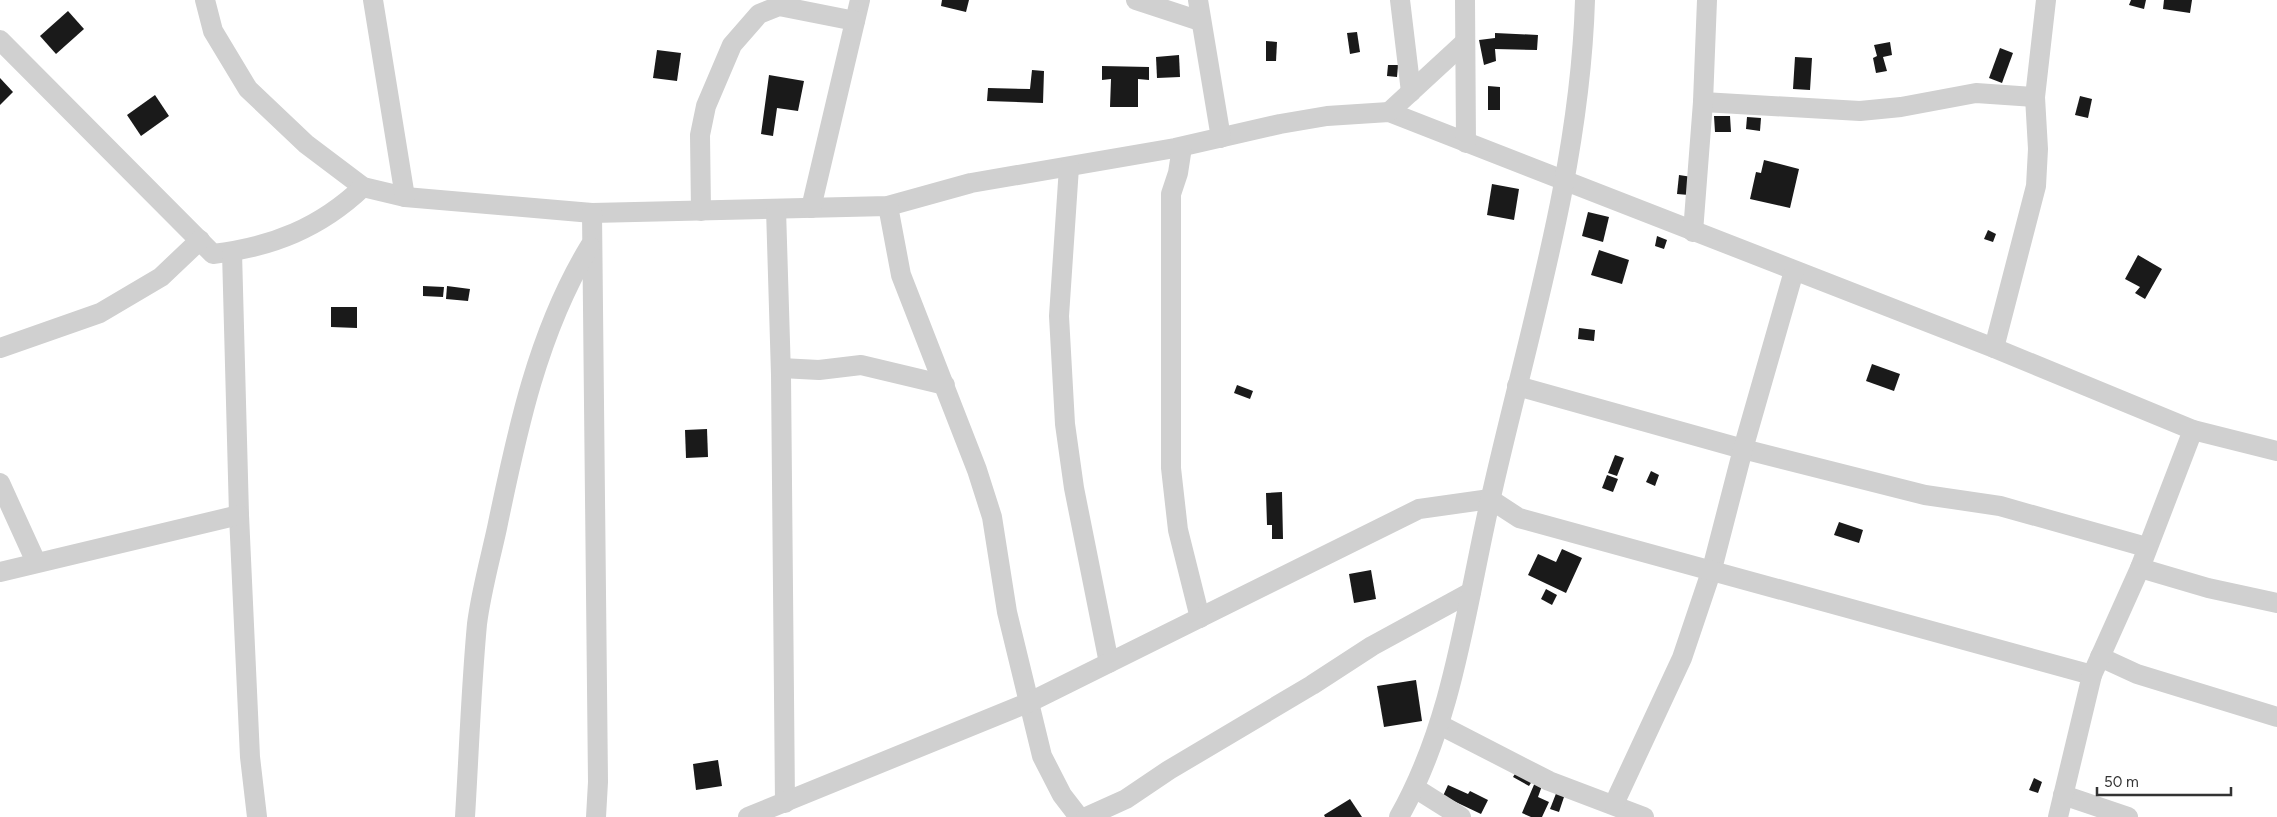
<svg xmlns="http://www.w3.org/2000/svg" width="2277" height="817" font-family="Figtree,sans-serif">
<style>
.building{fill:#1a1a1a}
.lines{fill:none;stroke-linecap:round;stroke-linejoin:round}
.minor{stroke:#d0d0d0;stroke-width:20}
</style>
<rect width="100%" height="100%" fill="#fff"/>
<g class="building">
<path d="M942 0H969L966 12 941 6Z"/>
<path d="M2131 0H2146L2144 9 2129 5Z"/>
<path d="M2164 0H2192L2190 13 2163 9Z"/>
<path d="M68 11 84 29 56 54 40 36Z"/>
<path d="M1357 32 1360 52 1350 54 1347 33Z"/>
<path d="M1495 33 1538 35 1537 50 1495 49 1496 61 1484 65 1479 40 1495 38Z"/>
<path d="M1266 41 1277 42 1276 61H1266Z"/>
<path d="M1890 42 1892 55 1883 57 1887 71 1876 73 1873 58 1877 56 1874 45Z"/>
<path d="M2000 48 2013 53 2002 83 1989 78Z"/>
<path d="M657 50 681 53 677 81 653 78Z"/>
<path d="M1179 55 1180 77 1157 78 1156 57Z"/>
<path d="M1795 57 1812 58 1810 90 1793 89Z"/>
<path d="M1388 65H1398L1397 77 1387 76Z"/>
<path d="M1102 66 1149 67V80L1138 79V107H1110L1111 79 1102 80Z"/>
<path d="M1032 70 1044 71 1043 103 987 101 988 88 1030 89Z"/>
<path d="M769 75 804 81 798 111 777 108 773 136 761 134Z"/>
<path d="M0 78 13 92 0 105Z"/>
<path d="M1488 86 1500 87V110H1488Z"/>
<path d="M155 95 169 116 141 136 127 115Z"/>
<path d="M2080 96 2092 99 2088 118 2075 115Z"/>
<path d="M1714 116H1730L1731 132H1715Z"/>
<path d="M1747 117 1761 118 1760 131 1746 129Z"/>
<path d="M1764 160 1799 169 1790 208 1750 199 1756 172 1761 173Z"/>
<path d="M1679 175 1692 177 1689 195 1677 194Z"/>
<path d="M1492 184 1519 189 1514 220 1487 215Z"/>
<path d="M1588 212 1609 217 1603 242 1582 236Z"/>
<path d="M1988 230 1996 234 1993 242 1984 239Z"/>
<path d="M1657 236 1667 240 1664 249 1655 246Z"/>
<path d="M1599 250 1629 260 1622 284 1591 275Z"/>
<path d="M2138 255 2162 269 2145 299 2135 293 2140 287 2125 279Z"/>
<path d="M423 286 444 287 443 297 423 296Z"/>
<path d="M447 286 470 289 468 301 446 299Z"/>
<path d="M331 307H357V328L331 327Z"/>
<path d="M1579 328 1595 330 1594 341 1578 339Z"/>
<path d="M1872 364 1900 374 1894 391 1866 381Z"/>
<path d="M1237 385 1253 391 1250 399 1234 393Z"/>
<path d="M707 429 708 457 686 458 685 430Z"/>
<path d="M1615 455 1624 458 1617 476 1608 473Z"/>
<path d="M1651 471 1659 475 1655 486 1646 482Z"/>
<path d="M1607 475 1618 479 1613 492 1602 488Z"/>
<path d="M1282 492 1283 539H1272V525H1267L1266 493Z"/>
<path d="M1839 522 1863 530 1859 543 1834 535Z"/>
<path d="M1562 549 1582 558 1566 593 1528 575 1538 554 1556 562Z"/>
<path d="M1371 570 1376 599 1354 603 1349 574Z"/>
<path d="M1546 589 1557 595 1552 605 1541 599Z"/>
<path d="M1416 680 1422 721 1384 727 1377 686Z"/>
<path d="M718 760 722 786 696 790 693 764Z"/>
<path d="M1518 769 1534 778 1529 786 1513 777Z"/>
<path d="M2034 778 2042 782 2038 793 2029 790Z"/>
<path d="M1536 780 1543 783 1538 797 1549 802 1542 817H1531L1522 813Z"/>
<path d="M1448 785 1468 794 1470 791 1488 800 1481 814 1443 796Z"/>
<path d="M1557 791 1565 794 1559 812 1550 809Z"/>
<path d="M1350 799 1362 817H1325L1324 815Z"/>
</g>
<g class="lines">
<g class="minor">
<path d="M205 0 213 31 248 89 306 144 363 187 405 197 592 213 888 206 971 183 1175 148 1280 124 1327 116 1389 112 1994 348 2193 430 2277 451"/>
<path d="M373 0 405 197"/>
<path d="M1136 0 1200 21"/>
<path d="M1198 0 1221 138"/>
<path d="M1400 0 1411 92"/>
<path d="M1465 0 1466 143"/>
<path d="M0 40 213 254C272 247 320 228 363 187"/>
<path d="M1703 102 1860 111 1901 107 1976 93 2035 97"/>
<path d="M1389 112 1465 42"/>
<path d="M1182 147 1178 173 1171 194V468L1178 530 1200 618"/>
<path d="M1069 167 1059 316 1065 424 1074 488 1109 663"/>
<path d="M888 206 901 275 977 470 992 517 1007 612 1042 756 1062 795 1079 817"/>
<path d="M811 208 860 0"/>
<path d="M776 209 781 375 785 803"/>
<path d="M701 211 700 135 706 106 732 45 759 14 779 6 855 21"/>
<path d="M592 213 598 782 596 817"/>
<path d="M1693 232 1703 102 1707 0"/>
<path d="M232 252 239 515 250 757 257 817"/>
<path d="M0 348 100 313 161 277 200 240"/>
<path d="M1994 348 2036 186 2038 149 2035 97 2046 0"/>
<path d="M781 368 819 370 861 365 945 385"/>
<path d="M1517 386 1743 449 1925 495 2000 506 2146 547"/>
<path d="M0 483 36 562"/>
<path d="M2140 568 2208 588 2277 603"/>
<path d="M0 572 239 515"/>
<path d="M2100 657 2137 674 2277 717"/>
<path d="M1440 725 1549 781 1644 817"/>
<path d="M1415 788 1461 817"/>
<path d="M2063 795 2128 817"/>
<path d="M1614 804 1682 658 1712 569 1743 449 1794 271"/>
<path d="M465 817C469 753 471 688 477 624 481 592 490 560 497 528 517 431 538 331 590 246"/>
<path d="M748 817 1030 702 1419 509 1490 499 1519 518 2092 675"/>
<path d="M1086 817 1126 799 1169 770 1312 685 1372 646 1471 592"/>
<path d="M1399 817C1454 720 1466 605 1491 497 1528 333 1580 170 1585 0"/>
<path d="M2058 817 2092 675 2140 568 2193 430"/>
</g>
</g>
<path d="M2097 787v8h134v-8" fill="none" stroke="#333333" stroke-width="2.5"/>
<text x="2104" y="787" font-size="15" fill="#333333" stroke="#ffffff" stroke-width="4" paint-order="stroke">50 m</text>
</svg>
